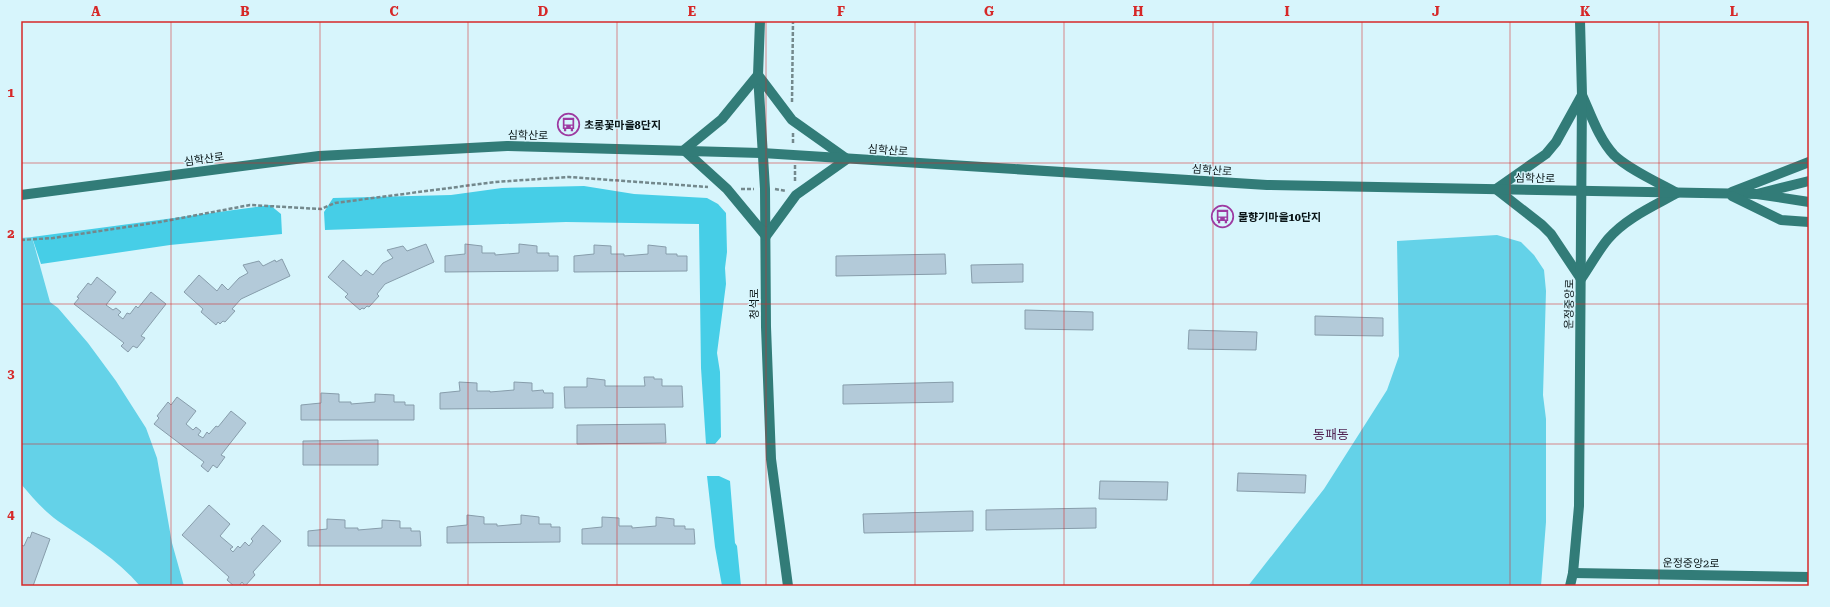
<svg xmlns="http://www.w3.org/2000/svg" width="1830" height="607" font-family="'Roboto Serif','Noto Sans KR',serif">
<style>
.green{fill:#64d2e8}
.forest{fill:#46cee7}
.building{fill:#b3cad9;stroke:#879dab}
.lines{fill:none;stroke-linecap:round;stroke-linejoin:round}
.path{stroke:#73888c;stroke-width:2.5;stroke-dasharray:4 2;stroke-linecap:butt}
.secondary{stroke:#327c78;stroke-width:10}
.grid{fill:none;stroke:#d62828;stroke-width:1;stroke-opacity:0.55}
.labels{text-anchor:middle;stroke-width:3;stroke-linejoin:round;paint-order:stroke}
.poi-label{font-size:11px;font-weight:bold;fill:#081315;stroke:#d7f5fc;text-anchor:start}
.street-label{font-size:11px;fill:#081315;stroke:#d7f5fc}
.quarter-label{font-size:13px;fill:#4e1f50;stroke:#d7f5fc}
.neatline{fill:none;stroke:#d62828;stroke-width:1.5}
.grid-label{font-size:13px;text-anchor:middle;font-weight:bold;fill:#d62828}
</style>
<rect width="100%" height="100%" fill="#d7f5fc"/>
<g class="green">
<path d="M1497 235 1521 242 1534 255 1544 270 1546 291 1543 395 1546 419V522L1541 586H1248L1324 489 1387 390 1399 356 1397 241Z"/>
<path d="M32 237 50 302 58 308 88 343 116 381 146 428 157 458 172 543 184 586H140C117 559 87 541 58 521 44 511 32 497 21 484V238Z"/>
</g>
<g class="forest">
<path d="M584 186 634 194 707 198 718 204 726 213 727 252 725 268 726 284 717 353 720 372 721 437 715 444H706L701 368 699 224 566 222 325 230 324 212 333 198 451 195 502 188Z"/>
<path d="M270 205 281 214 282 234 170 245 41 264 32 237Z"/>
<path d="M707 476H719L730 481 735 543 737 546 741 586H722L715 547Z"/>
</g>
<g class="building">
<path d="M426 244 434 262 385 284 377 294 379 296 369 307 367 306 364 309 362 308 360 310 345 297 348 294 328 277 343 260 361 276 366 270 373 275 383 263 393 258 387 250 403 246 407 251Z"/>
<path d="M465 244 482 246V253H495V255L519 253V244L537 246V253H549V256H558V271L445 272V256L465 254Z"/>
<path d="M594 245 611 246V254H624V256L648 254V245L666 247V254H677V256H687V271L574 272V256L594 254Z"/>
<path d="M945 254 946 274 836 276V256Z"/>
<path d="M282 259 290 276 241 299 232 309 235 311 225 322 223 321 220 324 218 322 216 325 201 312 203 309 184 292 199 275 217 291 222 284 228 290 239 278 248 273 243 265 259 261 263 266 275 260 276 262Z"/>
<path d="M1023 264V282L972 283 971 265Z"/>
<path d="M97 277 116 292 106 305 113 310 116 308 121 312 118 315 123 319 127 313 130 314 136 306 138 308 151 292 166 304 141 336 145 338 137 348 133 346 128 352 121 346 124 343 74 304 79 298 77 297 88 283 91 285Z"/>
<path d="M1025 310 1093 312V330L1025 329Z"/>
<path d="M1315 316 1383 318V336L1315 335Z"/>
<path d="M1189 330 1257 332 1256 350 1188 349Z"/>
<path d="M644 377H654V379H662V386H682L683 407 565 408 564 387H587V378L605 380V386H645Z"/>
<path d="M459 382 477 383V391H490V392L514 390V382L532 383V391L543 390 544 393H553V408L440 409V393L460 391Z"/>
<path d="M953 382V402L843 404V385Z"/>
<path d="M321 393 339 394V402H351V404L375 402V394L394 395V402H405V405H414V420H301V405L321 403Z"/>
<path d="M177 397 196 411 186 424 193 430 196 427 201 431 198 435 203 438 207 432 209 434 216 426 218 427 231 411 246 423 221 455 225 457 217 468 213 465 208 472 201 466 204 462 154 424 159 418 157 416 168 402 171 405Z"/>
<path d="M665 424 666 443 577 444V425Z"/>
<path d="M378 440V465H303V441Z"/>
<path d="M1238 473 1306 475 1305 493 1237 491Z"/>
<path d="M1100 481 1168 482 1167 500 1099 499Z"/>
<path d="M209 505 230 524 220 536 233 547 230 549 233 552 238 546 240 548 245 542 249 546 253 541 251 539 263 525 281 541 253 572 255 575 245 586 242 582 239 586H234L227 580 229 577 182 535Z"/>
<path d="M1096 508V528L986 530V510Z"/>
<path d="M973 511V531L864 533 863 514Z"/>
<path d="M467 515 484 517V524H497V526L521 524V515L539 517V524H551V527H560V542L447 543V527L467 525Z"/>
<path d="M602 517 619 518V526H632V528L656 526V517L674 519V526H685V529H694L695 544H582V529L602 527Z"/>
<path d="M327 519 345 520V528H358V530L382 528V520L400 521V528H411V531H420L421 546H308V531L327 529Z"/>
<path d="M32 532 50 539 33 586H21V545L24 546 28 537 30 538Z"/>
</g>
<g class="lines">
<g class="path">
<path d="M792 102 793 21"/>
<path d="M793 133V144"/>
<path d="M795 165V182"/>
<path d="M741 189H754"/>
<path d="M775 189 786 191"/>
<path d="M21 240 53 238 160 222 250 205 321 209 335 203 495 182 569 177 708 187"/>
</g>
<g class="secondary">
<path d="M760 21 758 75 765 189 766 327 771 459 788 586"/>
<path d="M758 75 792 120 847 159 796 195 766 236 727 189 684 150 722 119Z"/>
<path d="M1582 95C1591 115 1599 139 1614 155 1628 169 1659 183 1677 193 1654 206 1626 218 1608 239 1598 251 1590 266 1581 279L1551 234 1542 225 1496 189 1546 154 1556 142Z"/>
<path d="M1809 181 1757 194 1809 202"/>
<path d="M1732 192 1809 162"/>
<path d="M21 195 319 156 507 146 761 153 1267 185 1757 194"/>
<path d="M1732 196 1781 220 1809 222"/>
<path d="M1573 573 1809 577"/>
<path d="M1570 586 1573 573 1579 506 1582 95 1580 21"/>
</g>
</g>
<path class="grid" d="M171 21V586M320 21V586M468 21V586M617 21V586M766 21V586M915 21V586M1064 21V586M1213 21V586M1362 21V586M1510 21V586M1659 21V586M21 163H1809M21 304H1809M21 444H1809"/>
<defs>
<symbol id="bus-ring" viewBox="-11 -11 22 22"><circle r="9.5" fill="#d7f5fc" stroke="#9d3aa1" stroke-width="1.5"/><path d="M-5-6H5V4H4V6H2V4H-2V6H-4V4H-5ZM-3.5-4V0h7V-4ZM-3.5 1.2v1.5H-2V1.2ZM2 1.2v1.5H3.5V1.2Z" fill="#9d3aa1"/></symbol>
</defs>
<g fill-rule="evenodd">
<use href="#bus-ring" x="556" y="112" width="25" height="25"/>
<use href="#bus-ring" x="1210" y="204" width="25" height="25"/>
</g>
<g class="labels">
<g class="poi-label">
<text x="584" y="129">초롱꽃마을8단지</text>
<text x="1238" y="221">물향기마을10단지</text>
</g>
<g class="street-label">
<text transform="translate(528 135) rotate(1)" y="4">심학산로</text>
<text transform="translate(888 150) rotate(4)" y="4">심학산로</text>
<text transform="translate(204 159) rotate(-8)" y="4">심학산로</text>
<text transform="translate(1212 170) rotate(4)" y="4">심학산로</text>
<text transform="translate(1535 178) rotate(1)" y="4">심학산로</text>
<text transform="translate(754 304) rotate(-90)" y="4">청석로</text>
<text transform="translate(1569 304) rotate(-89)" y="4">운정중앙로</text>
<text transform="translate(1691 563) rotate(1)" y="4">운정중앙2로</text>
</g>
<g class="quarter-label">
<text x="1331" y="439">동패동</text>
</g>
</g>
<rect width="1830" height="607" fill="none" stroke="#d7f5fc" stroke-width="44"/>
<rect x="22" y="22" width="1786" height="563" class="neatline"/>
<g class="grid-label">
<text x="96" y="16">A</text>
<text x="245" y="16">B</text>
<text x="394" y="16">C</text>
<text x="543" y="16">D</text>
<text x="692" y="16">E</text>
<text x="841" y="16">F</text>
<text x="989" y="16">G</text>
<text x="1138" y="16">H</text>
<text x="1287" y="16">I</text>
<text x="1436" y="16">J</text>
<text x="1585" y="16">K</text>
<text x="1734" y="16">L</text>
<text x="11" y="97">1</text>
<text x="11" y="238">2</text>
<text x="11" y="378">3</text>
<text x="11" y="519">4</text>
</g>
</svg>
